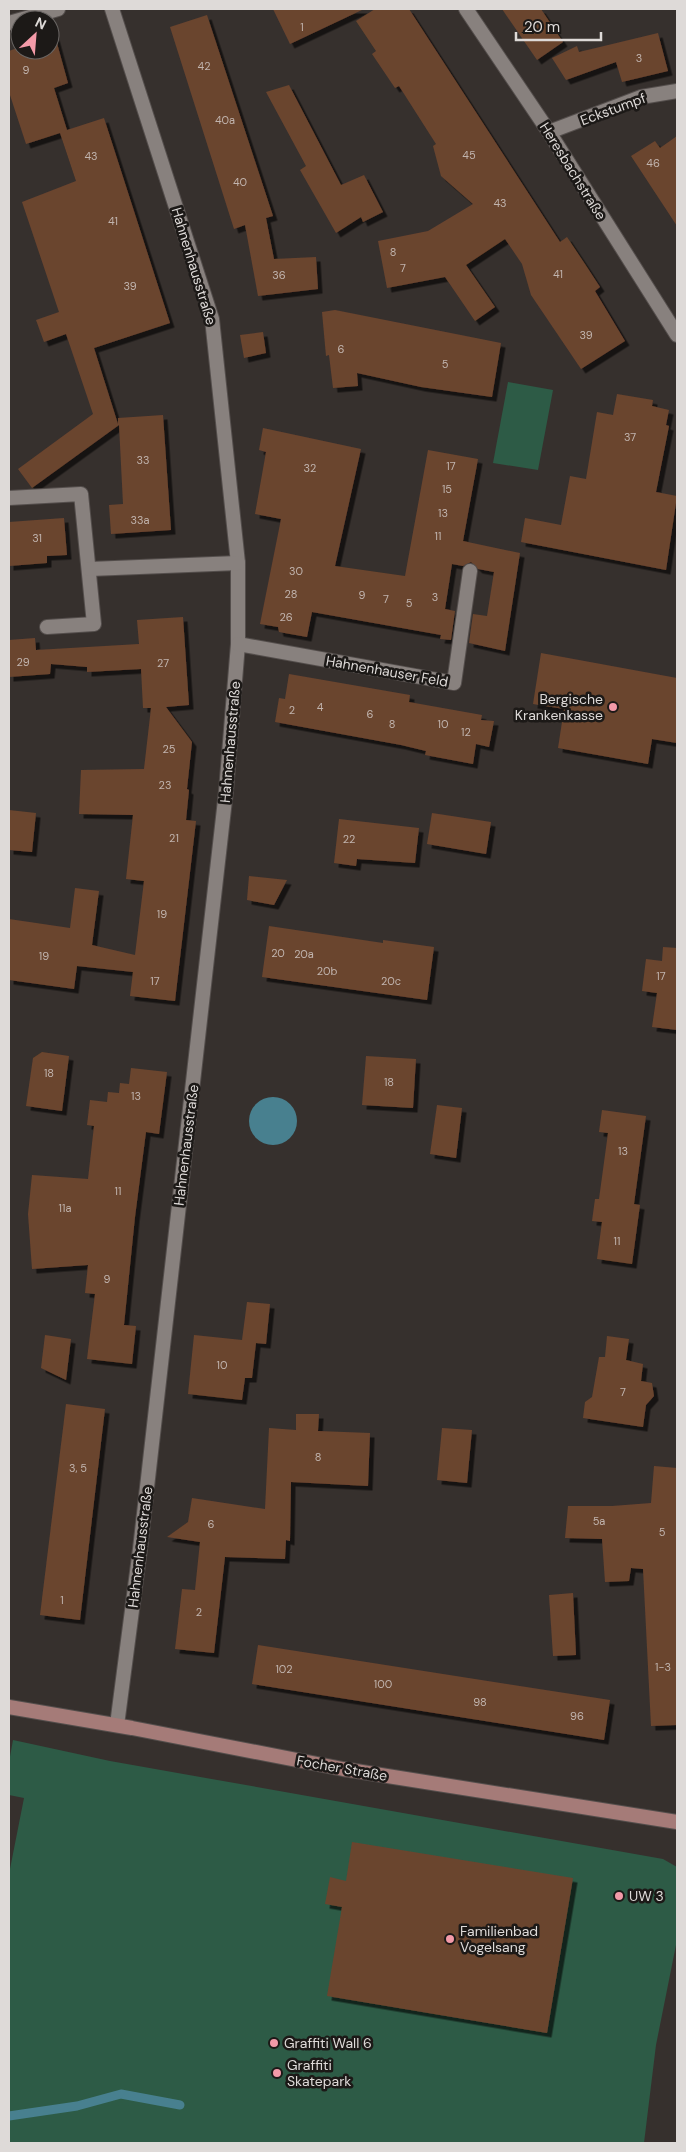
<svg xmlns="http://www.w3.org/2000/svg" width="686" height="2152" font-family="'DM Sans',sans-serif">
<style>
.green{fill:#2d5b46}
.water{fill:#48808f}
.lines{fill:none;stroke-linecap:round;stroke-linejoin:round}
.stream{stroke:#48808f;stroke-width:9}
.building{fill:#6b442e;filter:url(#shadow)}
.minor-casing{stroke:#544e4c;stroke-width:16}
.secondary-casing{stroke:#544e4c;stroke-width:16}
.minor{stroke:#88817e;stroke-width:14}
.secondary{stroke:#a57b78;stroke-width:14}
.poi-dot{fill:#f39aa8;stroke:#1c1917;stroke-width:2}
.labels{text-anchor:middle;stroke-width:5;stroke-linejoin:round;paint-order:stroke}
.number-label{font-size:11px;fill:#c1b4ae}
.street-label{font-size:14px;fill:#dedad8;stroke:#1c1917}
.poi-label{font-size:14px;fill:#dedad8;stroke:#1c1917;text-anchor:start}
</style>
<defs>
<filter id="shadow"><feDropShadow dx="4.5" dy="4.5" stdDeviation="0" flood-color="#0009"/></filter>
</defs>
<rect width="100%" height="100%" fill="#36302d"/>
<g class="green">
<path d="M508 382 553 390 538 470 493 463Z"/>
<path d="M13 1740 110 1761 663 1859 677 1867V1940L656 2045 644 2143H9V1874L24 1798 9 1795V1762Z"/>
</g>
<circle class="water" cx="273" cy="1121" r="24"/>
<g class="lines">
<path class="stream" d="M9 2116 77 2106 121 2094 180 2105"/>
</g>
<g class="building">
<path d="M273 9H364L290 44Z"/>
<path d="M375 9H409L560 242 567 237 585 264 600 287 595 291 625 341 581 369 531 295 522 264 505 239 466 265 495 307 475 321 445 277 387 288 378 241 428 231 473 204 441 176 433 146 436 144 399 86 395 88 372 54 376 51 356 21Z"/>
<path d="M502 9H541L563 42 537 60Z"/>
<path d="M207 15 273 216 266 218 274 259 316 257 318 289 258 296 245 225 234 229 170 27Z"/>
<path d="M658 33 668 71 622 82 616 62 566 80 552 58 577 46 579 52Z"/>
<path d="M55 36 68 83 54 88 67 130 104 118 170 323 94 348 118 424V418L163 415 171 530 111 534 109 505 123 504 119 425 32 488 18 469 93 414 66 334 44 342 36 320 59 312 22 202 76 181 60 133 26 144 9 92V51L20 47V50H50V38Z"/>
<path d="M289 85 341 185 364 175 383 212 363 222 361 217 336 233 300 170 306 166 266 92Z"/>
<path d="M677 136V226L631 156 655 141 660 148Z"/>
<path d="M335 310 501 343 492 397 421 387 357 373 358 386 333 388 329 355 326 356 322 312Z"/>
<path d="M263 332 266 353 244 358 240 335Z"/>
<path d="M617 394 653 400 652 406 669 410 666 425 669 426 656 492 677 496 666 570 521 542 525 518 561 525 570 476 586 479 597 412 613 415Z"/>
<path d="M263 428 361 449 335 566 405 576 428 450 478 459 463 541 520 553 505 651 469 643 473 614 487 616 494 572 478 569 471 562 463 566 452 564 445 609 455 611 451 640 440 639 441 635 312 612 307 637 279 632 278 627 260 624 281 519 255 514 266 452 259 450Z"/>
<path d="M64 518 67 555 47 556V563L9 566V522Z"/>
<path d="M183 617 189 705 166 707 192 742 187 789 189 790 186 820 196 821 175 1001 130 996 133 972 77 966 74 989 9 980V919L70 928 75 888 99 891 92 945 135 955 144 881 126 879 133 815 79 814 81 770 144 769 151 708H143L141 669 87 672V667L51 664 50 674 9 677V640L35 638 36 650 139 644 137 620Z"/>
<path d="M541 653 677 678V743L652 739 648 764 558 748 564 709 533 704Z"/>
<path d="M289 674 410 695 409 702 482 715 481 720 494 721 489 747 476 744 473 764 425 755 426 751 401 745 275 722 279 698 285 699Z"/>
<path d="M9 810 36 813 32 852 9 850Z"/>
<path d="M432 813 491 822 486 854 427 844Z"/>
<path d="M339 819 419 828 415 863 357 859 356 866 334 863Z"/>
<path d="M249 876 287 880 274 905 247 900Z"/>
<path d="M269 926 383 943V940L434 947 427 1000 262 977Z"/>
<path d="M663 947 677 948V1030L652 1027 657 993 642 991 646 959 662 961Z"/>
<path d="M42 1052 69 1056 62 1111 26 1106 33 1058Z"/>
<path d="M366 1056 416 1059 413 1108 362 1105Z"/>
<path d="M131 1068 167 1072 159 1134 146 1132 135 1217 124 1325 136 1326 132 1364 87 1359 95 1294 85 1293 88 1265 32 1269 28 1214 32 1175 88 1179 94 1126 87 1125 90 1100 107 1102 108 1092 119 1093 120 1083 129 1084Z"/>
<path d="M437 1105 462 1108 456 1158 430 1154Z"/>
<path d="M602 1110 646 1116 634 1204 640 1205 632 1264 597 1259 602 1222 592 1221 595 1199H599L608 1133 599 1132Z"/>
<path d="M247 1302 270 1304 266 1344 256 1343 252 1378H245L242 1400 188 1394 194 1335 242 1340Z"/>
<path d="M45 1335 71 1339 66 1380 41 1368Z"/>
<path d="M607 1336 629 1339 626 1360 643 1364 641 1381 652 1383 654 1396 646 1405 643 1427 583 1418 585 1402 592 1397 599 1357H605Z"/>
<path d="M66 1404 105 1409 80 1620 40 1615Z"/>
<path d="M296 1414H319L318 1431 370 1433 368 1486 291 1482 290 1541 286 1540 285 1559 225 1557 214 1653 175 1649 182 1589 195 1590 200 1542 167 1537 188 1522 192 1498 265 1509 269 1428 296 1430Z"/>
<path d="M442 1428 472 1430 467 1483 437 1480Z"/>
<path d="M654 1466 677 1468V1725L651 1726 643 1569 631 1568 629 1581 605 1582 602 1539 565 1538 568 1506H612L651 1503Z"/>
<path d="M573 1593 576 1655 553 1656 549 1595Z"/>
<path d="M258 1645 610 1700 604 1740 252 1684Z"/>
<path d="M352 1842 573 1878 547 2033 327 1996 342 1907 325 1904 330 1877 346 1881Z"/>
</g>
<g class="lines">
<defs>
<g id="minor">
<path d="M112 9 212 319 238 563V644L226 791 140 1549 117 1725"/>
<path d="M466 9 549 132 677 335"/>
<path d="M9 23 58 9"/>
<path d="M549 132 641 97 677 91"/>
<path d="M9 498 81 494 94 624 47 627"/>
<path d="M90 569 238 563"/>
<path d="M238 644 454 683 470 571"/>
</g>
<path id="secondary" d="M9 1707 132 1728 343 1769 677 1822"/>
</defs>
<use href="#minor" class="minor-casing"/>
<use href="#secondary" class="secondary-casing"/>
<use href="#minor" class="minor"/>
<use href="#secondary" class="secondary"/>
</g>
<g class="poi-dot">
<circle cx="613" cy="707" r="5"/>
<circle cx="619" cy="1896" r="5"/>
<circle cx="450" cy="1939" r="5"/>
<circle cx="274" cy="2043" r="5"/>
<circle cx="277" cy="2073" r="5"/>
</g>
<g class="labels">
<g class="number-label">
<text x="302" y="31">1</text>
<text x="639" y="62">3</text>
<text x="204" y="70">42</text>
<text x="26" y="74">9</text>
<text x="225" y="124">40a</text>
<text x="469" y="159">45</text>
<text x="91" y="160">43</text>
<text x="653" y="167">46</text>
<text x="240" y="186">40</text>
<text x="500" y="207">43</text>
<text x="113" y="225">41</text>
<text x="393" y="256">8</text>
<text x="403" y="272">7</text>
<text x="558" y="278">41</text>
<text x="279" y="279">36</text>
<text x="130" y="290">39</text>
<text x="586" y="339">39</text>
<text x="341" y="353">6</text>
<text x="445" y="368">5</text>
<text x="630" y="441">37</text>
<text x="143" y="464">33</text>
<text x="451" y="470">17</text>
<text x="310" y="472">32</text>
<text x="447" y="493">15</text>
<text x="443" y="517">13</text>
<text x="140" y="524">33a</text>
<text x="438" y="540">11</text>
<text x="37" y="542">31</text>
<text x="296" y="575">30</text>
<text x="291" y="598">28</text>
<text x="362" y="599">9</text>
<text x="435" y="601">3</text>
<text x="386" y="603">7</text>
<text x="409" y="607">5</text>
<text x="286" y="621">26</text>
<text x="23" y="666">29</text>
<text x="163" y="667">27</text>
<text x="320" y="711">4</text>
<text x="292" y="714">2</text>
<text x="370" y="718">6</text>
<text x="392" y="728">8</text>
<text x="443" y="728">10</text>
<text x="466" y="736">12</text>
<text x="169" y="753">25</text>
<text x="165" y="789">23</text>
<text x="174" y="842">21</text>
<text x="349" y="843">22</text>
<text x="162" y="918">19</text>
<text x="278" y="957">20</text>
<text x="304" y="958">20a</text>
<text x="44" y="960">19</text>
<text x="327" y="975">20b</text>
<text x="661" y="980">17</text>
<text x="155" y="985">17</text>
<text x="391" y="985">20c</text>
<text x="49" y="1077">18</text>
<text x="389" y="1086">18</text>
<text x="136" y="1100">13</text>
<text x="623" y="1155">13</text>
<text x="118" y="1195">11</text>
<text x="65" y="1212">11a</text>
<text x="617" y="1245">11</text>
<text x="107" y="1283">9</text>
<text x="222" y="1369">10</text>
<text x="623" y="1396">7</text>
<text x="318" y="1461">8</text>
<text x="78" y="1472">3, 5</text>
<text x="599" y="1525">5a</text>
<text x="211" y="1528">6</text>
<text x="662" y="1536">5</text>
<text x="62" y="1604">1</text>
<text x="199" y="1616">2</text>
<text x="663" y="1671">1-3</text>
<text x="284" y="1673">102</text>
<text x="383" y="1688">100</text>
<text x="480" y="1706">98</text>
<text x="577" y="1720">96</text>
</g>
<g class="street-label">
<text transform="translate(613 109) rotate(-20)" y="5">Eckstumpf</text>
<text transform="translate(573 171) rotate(58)" y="5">Heresbachstraße</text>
<text transform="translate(194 266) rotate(73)" y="5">Hahnenhausstraße</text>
<text transform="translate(387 671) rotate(10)" y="5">Hahnenhauser Feld</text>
<text transform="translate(230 742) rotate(-85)" y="5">Hahnenhausstraße</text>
<text transform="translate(186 1145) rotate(-83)" y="5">Hahnenhausstraße</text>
<text transform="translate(140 1547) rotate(-83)" y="5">Hahnenhausstraße</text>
<text transform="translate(342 1768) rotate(10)" y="5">Focher Straße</text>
</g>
<g class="poi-label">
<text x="603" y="704" text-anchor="end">Bergische<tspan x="603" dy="16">Krankenkasse</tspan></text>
<text x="629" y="1901">UW 3</text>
<text x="460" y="1936">Familienbad<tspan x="460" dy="16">Vogelsang</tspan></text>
<text x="284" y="2048">Graffiti Wall 6</text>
<text x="287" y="2070">Graffiti<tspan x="287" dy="16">Skatepark</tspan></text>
</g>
</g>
<rect width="686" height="2152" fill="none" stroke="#dedad8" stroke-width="20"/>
<g transform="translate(35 35) rotate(26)"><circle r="24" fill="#1c1917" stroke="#6a6664"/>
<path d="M0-4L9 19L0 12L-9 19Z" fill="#f39aa8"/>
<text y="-8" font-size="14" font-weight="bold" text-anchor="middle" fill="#dedad8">N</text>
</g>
<path d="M516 32v8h85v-8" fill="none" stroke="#dedad8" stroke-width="2.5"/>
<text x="524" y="32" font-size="15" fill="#dedad8" stroke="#1c1917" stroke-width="4" paint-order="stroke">20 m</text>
</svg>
